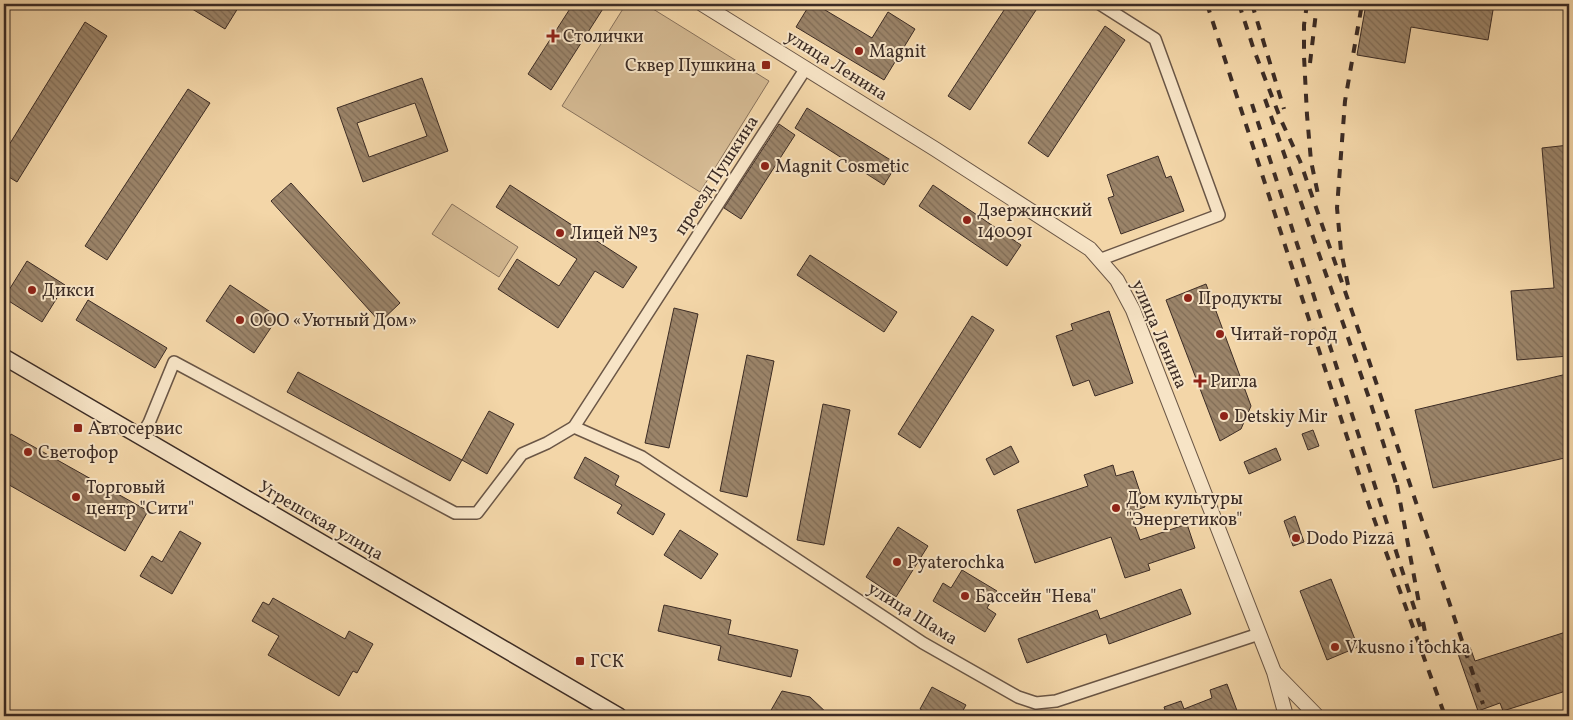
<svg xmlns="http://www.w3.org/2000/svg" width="1573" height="720" font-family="Vollkorn,serif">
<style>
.green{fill:#d4b992;stroke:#88725c}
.building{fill:url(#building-back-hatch);stroke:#3c2c25;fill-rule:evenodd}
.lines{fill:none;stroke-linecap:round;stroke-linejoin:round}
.minor-casing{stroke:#6a5646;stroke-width:14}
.tertiary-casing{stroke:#6a5646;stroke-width:16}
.secondary-casing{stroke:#3c2c25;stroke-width:18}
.minor{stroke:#f7e4c6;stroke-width:11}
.tertiary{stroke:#f7e4c6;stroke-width:14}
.secondary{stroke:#f7e4c6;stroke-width:15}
.rail{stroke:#3c2c25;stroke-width:4;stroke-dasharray:9 9;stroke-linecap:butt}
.poi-dot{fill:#8f2418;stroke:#f7e4c6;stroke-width:2}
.labels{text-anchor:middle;stroke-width:4;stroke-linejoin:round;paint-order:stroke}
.poi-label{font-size:18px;fill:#3c2c25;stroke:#f7e4c6;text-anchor:start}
.street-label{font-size:18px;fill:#3c2c25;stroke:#f7e4c6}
</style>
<defs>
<pattern id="building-back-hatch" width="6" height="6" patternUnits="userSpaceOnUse" patternTransform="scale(1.25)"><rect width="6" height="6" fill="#9b8469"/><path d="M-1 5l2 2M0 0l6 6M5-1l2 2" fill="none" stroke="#806c56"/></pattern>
</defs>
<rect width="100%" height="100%" fill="#f3d6a8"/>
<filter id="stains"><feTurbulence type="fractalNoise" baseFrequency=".004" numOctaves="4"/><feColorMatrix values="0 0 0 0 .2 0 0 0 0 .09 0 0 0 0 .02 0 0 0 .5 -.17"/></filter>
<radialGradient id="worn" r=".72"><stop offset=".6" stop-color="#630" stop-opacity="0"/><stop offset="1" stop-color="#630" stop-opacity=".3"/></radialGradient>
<g class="green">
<path d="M626 4H645L769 81 700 192 562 106Z"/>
<path d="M452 204 518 247 499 277 432 234Z"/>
</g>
<g class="building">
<path d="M184 4H231L238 8 225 29Z"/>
<path d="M573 4H606L551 90 528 74Z"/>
<path d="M810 4H815L872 38 888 12 915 29 884 80 796 27Z"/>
<path d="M1008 4H1040L970 110 948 96Z"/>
<path d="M1366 4H1494L1488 40 1411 27 1405 63 1357 55Z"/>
<path d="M85 22 107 36 17 182 4 174V153Z"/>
<path d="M1105 26 1125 40 1048 157 1028 143Z"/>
<path d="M422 78 448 151 363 182 337 108ZM415 103 427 136 369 157 357 123Z"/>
<path d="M188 89 210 103 107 260 85 246Z"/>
<path d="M807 108 897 164 884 185 795 128Z"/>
<path d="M779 124 795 135 741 219 724 208Z"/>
<path d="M1569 145V356L1517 360 1511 291 1554 288 1542 148Z"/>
<path d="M1158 156 1166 178 1171 176 1184 211 1121 234 1108 198 1114 196 1107 175Z"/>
<path d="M291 183 400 303 380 322 271 201Z"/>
<path d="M510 185 637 267 623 288 595 271 558 328 498 289 517 259 559 286 577 259 496 207Z"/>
<path d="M933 185 1021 245 1007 266 919 206Z"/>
<path d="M810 255 897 312 884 332 797 275Z"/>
<path d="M27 261 65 285 42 322 4 298Z"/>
<path d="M1206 284 1251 406 1241 429 1220 441 1166 300Z"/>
<path d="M230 285 278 317 254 353 206 321Z"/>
<path d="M88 300 167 348 155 368 76 320Z"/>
<path d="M674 308 698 314 669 448 645 443Z"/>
<path d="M1109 311 1133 383 1095 396 1089 380 1073 386 1056 336 1073 330 1071 324Z"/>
<path d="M972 316 994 330 920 448 898 434Z"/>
<path d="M747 355 774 361 747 497 720 491Z"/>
<path d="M298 372 462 460 450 481 287 392Z"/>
<path d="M1567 374 1569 385V457L1433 488 1415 410Z"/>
<path d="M823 404 850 410 824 545 797 540Z"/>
<path d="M489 411 514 424 487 474 462 460Z"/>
<path d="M1313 430 1319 446 1308 450 1302 434Z"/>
<path d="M11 434 148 511 125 551 4 482V447Z"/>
<path d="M1011 446 1019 462 994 475 986 459Z"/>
<path d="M1276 448 1281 460 1249 474 1244 462Z"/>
<path d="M585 457 619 476 615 485 665 514 653 535 617 513 622 505 574 478Z"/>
<path d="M1113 465 1116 476 1133 471 1145 507 1130 512 1140 540 1187 524 1195 548 1148 564 1150 570 1125 578 1111 537 1035 563 1017 510 1088 486 1084 475Z"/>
<path d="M1295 516 1304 542 1293 546 1284 521Z"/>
<path d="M898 527 928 546 896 597 866 577Z"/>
<path d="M680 530 718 554 701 579 664 555Z"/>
<path d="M180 531 201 543 172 594 140 576 152 556 162 562Z"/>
<path d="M962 570 997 591 987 608 996 614 985 632 933 601 943 583 951 588Z"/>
<path d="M1331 579 1358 647 1327 660 1300 591Z"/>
<path d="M1181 589 1191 614 1109 644 1106 634 1027 663 1018 639 1097 610 1100 619Z"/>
<path d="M273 598 345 639 349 631 373 644 357 673 353 671 339 696 268 655 279 636 252 621 263 602 269 605Z"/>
<path d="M664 605 731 620 728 634 798 650 791 677 718 660 721 646 658 631Z"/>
<path d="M1569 631V690L1503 711 1500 703 1478 711 1457 651 1470 647 1475 661Z"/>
<path d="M1227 684 1239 716H1167L1164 707 1181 701 1184 709 1212 698 1210 690Z"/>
<path d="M932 687 966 705 960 716H933L920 709Z"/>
<path d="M782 691 810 697 830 716H775L770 712Z"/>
</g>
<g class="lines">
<defs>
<g id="minor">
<path d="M1099 260 1219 215 1155 39 1100 4"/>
<path d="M574 427 642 457 923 643 1018 697 1036 703 1056 701 1259 634"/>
<path d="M141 436 149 423 174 362 455 513H477L522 454 547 443 574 427 806 68"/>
</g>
<g id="tertiary">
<path d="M702 4 935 149 1090 249 1117 280 1133 310 1274 672 1286 716"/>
<path d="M1275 673 1317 716"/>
</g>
<path id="secondary" d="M4 357 619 716"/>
</defs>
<use href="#minor" class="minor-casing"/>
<use href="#tertiary" class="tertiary-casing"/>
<use href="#secondary" class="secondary-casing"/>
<use href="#minor" class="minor"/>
<use href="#tertiary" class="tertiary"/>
<use href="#secondary" class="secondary"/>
<g class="rail">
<path d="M1207 4 1369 505 1445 716"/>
<path d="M1239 4 1254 50 1281 120 1300 161 1366 352 1483 704"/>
<path d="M1252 4 1284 109"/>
<path d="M1307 4 1304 25V56L1307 115 1311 161 1319 199"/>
<path d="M1310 63 1317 4"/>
<path d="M1265 99 1369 398 1398 490"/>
<path d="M1252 104 1421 629"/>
<path d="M1348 285 1341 251 1337 208 1345 101 1362 4"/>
<path d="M1397 485 1419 603"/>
<path d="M1423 622 1430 657"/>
</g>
</g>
<g class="poi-dot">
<path d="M550.5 28.5h5v5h5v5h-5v5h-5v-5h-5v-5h5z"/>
<circle cx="859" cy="51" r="5"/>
<rect x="761" y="60" width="10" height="10" rx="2.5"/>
<circle cx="765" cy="166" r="5"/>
<circle cx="967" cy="220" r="5"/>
<circle cx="560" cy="233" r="5"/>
<circle cx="32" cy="290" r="5"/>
<circle cx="1188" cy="298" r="5"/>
<circle cx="240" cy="320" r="5"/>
<circle cx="1220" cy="334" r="5"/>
<path d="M1197.5 373.5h5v5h5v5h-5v5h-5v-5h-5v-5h5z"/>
<circle cx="1224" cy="416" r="5"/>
<rect x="73" y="423" width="10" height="10" rx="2.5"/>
<circle cx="28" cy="452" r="5"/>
<circle cx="76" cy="497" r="5"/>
<circle cx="1116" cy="508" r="5"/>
<circle cx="1296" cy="538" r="5"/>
<circle cx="897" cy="562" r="5"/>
<circle cx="965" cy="596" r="5"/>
<circle cx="1335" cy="647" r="5"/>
<rect x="575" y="656" width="10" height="10" rx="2.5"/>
</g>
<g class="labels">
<g class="poi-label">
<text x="563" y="42">Столички</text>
<text x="869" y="57">Magnit</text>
<text x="756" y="71" text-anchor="end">Сквер Пушкина</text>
<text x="775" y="172">Magnit Cosmetic</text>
<text x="977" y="216">Дзержинский<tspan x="977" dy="21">140091</tspan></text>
<text x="570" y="239">Лицей №3</text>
<text x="42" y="296">Дикси</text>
<text x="1198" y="304">Продукты</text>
<text x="250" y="326">ООО «Уютный Дом»</text>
<text x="1230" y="340">Читай-город</text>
<text x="1210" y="387">Ригла</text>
<text x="1234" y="422">Detskiy Mir</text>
<text x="88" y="434">Автосервис</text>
<text x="38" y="458">Светофор</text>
<text x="86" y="493">Торговый<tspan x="86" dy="21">центр "Сити"</tspan></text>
<text x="1126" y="504">Дом культуры<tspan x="1126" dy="21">"Энергетиков"</tspan></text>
<text x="1306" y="544">Dodo Pizza</text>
<text x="907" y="568">Pyaterochka</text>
<text x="975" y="602">Бассейн "Нева"</text>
<text x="1345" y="653">Vkusno i tochka</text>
<text x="590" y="667">ГСК</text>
</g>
<g class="street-label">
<text transform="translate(837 65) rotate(32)" y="6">улица Ленина</text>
<text transform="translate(716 175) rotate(-57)" y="6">проезд Пушкина</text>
<text transform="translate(1160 334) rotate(67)" y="6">улица Ленина</text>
<text transform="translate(321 520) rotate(30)" y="6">Угрешская улица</text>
<text transform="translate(913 613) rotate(32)" y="6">улица Шама</text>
</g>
</g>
<rect width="1573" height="720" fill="none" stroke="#f3d6a8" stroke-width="20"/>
<rect x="5" y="5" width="1563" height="710" fill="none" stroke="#3c2c25" stroke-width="2.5"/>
<rect x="10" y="10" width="1553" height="700" fill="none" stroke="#3c2c25"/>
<rect width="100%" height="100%" filter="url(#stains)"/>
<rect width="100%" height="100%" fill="url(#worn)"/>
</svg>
